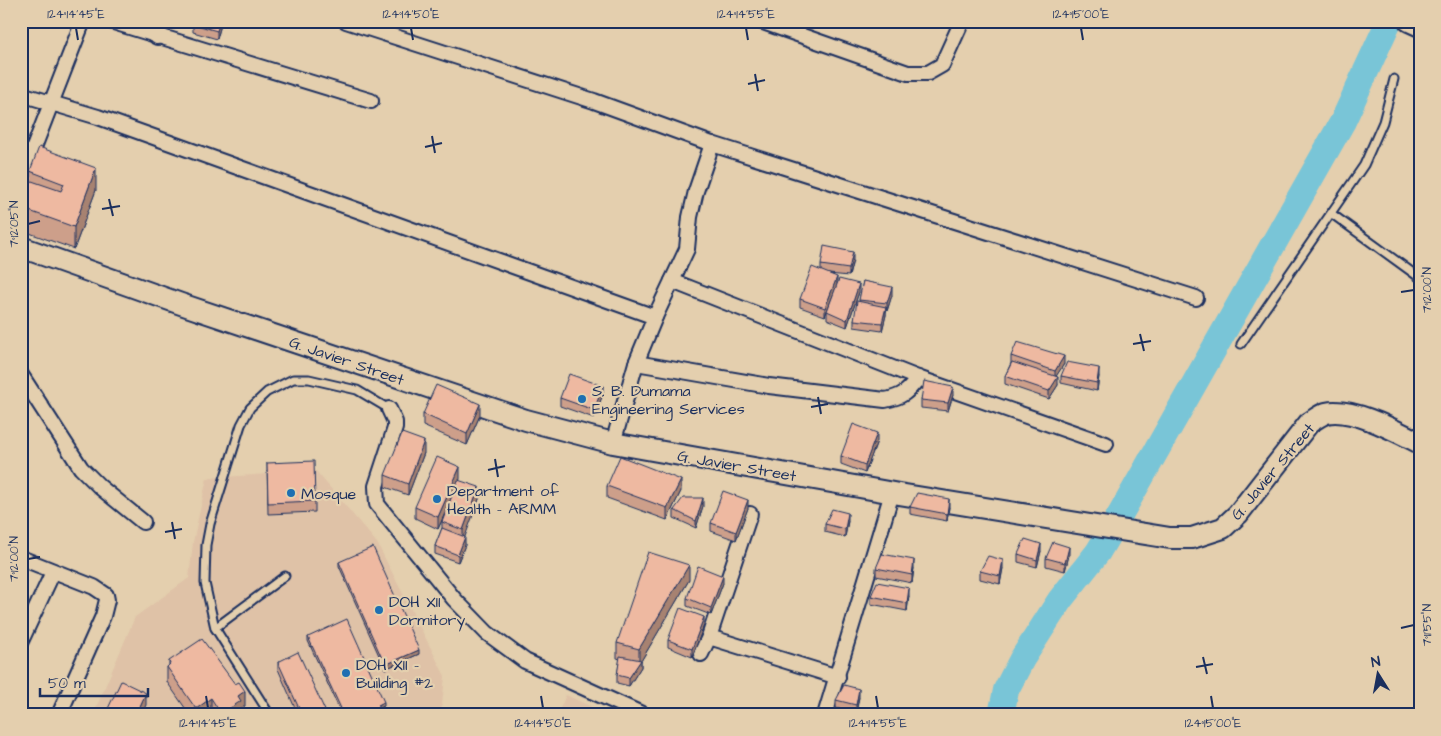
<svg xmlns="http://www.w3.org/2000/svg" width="1441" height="736" font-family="'Architects Daughter',sans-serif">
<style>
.built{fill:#dfc2a7}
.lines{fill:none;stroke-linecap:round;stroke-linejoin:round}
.river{stroke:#79c5d7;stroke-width:26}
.lane-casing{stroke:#1b2f5e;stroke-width:11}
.street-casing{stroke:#1b2f5e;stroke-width:18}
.secondary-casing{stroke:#1b2f5e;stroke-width:24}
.lane{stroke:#e4cfae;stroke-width:7}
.street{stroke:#e4cfae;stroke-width:14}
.secondary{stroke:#e4cfae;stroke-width:20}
.wall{fill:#cd9f8a;stroke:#1b2f5e}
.shaded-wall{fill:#a78271;stroke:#1b2f5e}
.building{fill:#eeb9a1;stroke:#1b2f5e}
.ticks{fill:none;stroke:#1b2f5e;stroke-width:2}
.poi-dot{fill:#1f6fb2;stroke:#e4cfae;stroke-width:2}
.labels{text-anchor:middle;stroke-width:4.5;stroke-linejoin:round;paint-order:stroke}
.street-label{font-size:16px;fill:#1b2f5e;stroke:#e4cfae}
.poi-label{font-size:16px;fill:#1b2f5e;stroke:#e4cfae;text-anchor:start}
.neatline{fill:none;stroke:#1b2f5e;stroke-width:2}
.ticks-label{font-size:12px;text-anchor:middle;fill:#1b2f5e}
</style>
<rect width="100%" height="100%" fill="#e4cfae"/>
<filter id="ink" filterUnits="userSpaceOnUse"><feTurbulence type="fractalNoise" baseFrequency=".02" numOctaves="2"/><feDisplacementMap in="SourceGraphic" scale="10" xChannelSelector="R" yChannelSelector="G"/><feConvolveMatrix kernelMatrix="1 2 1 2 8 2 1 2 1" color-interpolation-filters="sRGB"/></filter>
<g filter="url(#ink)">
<g class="built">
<path d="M316 471 377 543 445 676 441 715H93L135 617 189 578 193 542 207 478Z"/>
<path d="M566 695 609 715H557Z"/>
</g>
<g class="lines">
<path class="river" d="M1001 715 1006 690 1022 659 1060 600 1098 552 1121 513 1343 121 1389 21"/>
<defs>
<g id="lane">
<path d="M1332 214 1420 278"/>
<path d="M1241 344 1364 165 1383 122 1394 79"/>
<path d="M215 628 285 576"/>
<path d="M270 715 215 628 205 583 206 545 210 524 241 425 250 408 267 392 293 379H309L357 390 389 409"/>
</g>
<g id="street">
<path d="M110 21 371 101"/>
<path d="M346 21 594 101 712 144 1196 298"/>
<path d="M760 21 908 73H928L942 65 962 21"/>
<path d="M157 37 162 21"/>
<path d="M21 94 98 117 655 317"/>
<path d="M21 181 83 21"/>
<path d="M672 281 918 378 1106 444"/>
<path d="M636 363 769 386 885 400C902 397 908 392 918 378"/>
<path d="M21 375 81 468 100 487 143 522"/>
<path d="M389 409 395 422V428L376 486 377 504 454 599 487 633 525 661 644 715"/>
<path d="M613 443 636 363 655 317 687 249 690 217 696 191 712 144"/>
<path d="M21 558 94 587 106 595 107 600 103 616 59 715"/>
<path d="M709 637 838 677"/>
<path d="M21 641 53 572"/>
<path d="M701 654 709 637 750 514"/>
<path d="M825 715 892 493"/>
</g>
<g id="secondary">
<path d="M1409 21 1420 26"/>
<path d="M21 247 181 304 526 420 613 443 899 494 1170 538H1192L1223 528 1238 514 1309 423C1314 420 1320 415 1326 413 1352 407 1396 431 1420 443"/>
</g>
</defs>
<use href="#lane" class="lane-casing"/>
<use href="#street" class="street-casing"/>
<use href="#secondary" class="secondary-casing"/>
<use href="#lane" class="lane"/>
<use href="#street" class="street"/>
<use href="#secondary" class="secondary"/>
</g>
<g class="wall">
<path d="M222 21 217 39 193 32V24Z"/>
<path d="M30 171 96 190 74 249 21 230V182L30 180Z"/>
<path d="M853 260 849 276 829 274 837 285 825 316 800 307V299L821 271V265Z"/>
<path d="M863 281 892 295 887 311H886V315L882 331 854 327V320L859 301Z"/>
<path d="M859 292 847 327 827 319V311Z"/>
<path d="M1011 356 1064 364 1056 376 1058 385 1049 399 1005 384V376L1011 363Z"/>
<path d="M1061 376H1099L1097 391 1061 383Z"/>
<path d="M603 394 594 418 560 406V398Z"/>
<path d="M953 395 948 411 921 408V400Z"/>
<path d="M423 414 480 415 467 445 423 426Z"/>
<path d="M877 441 865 473 841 464V456Z"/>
<path d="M424 453 408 495 385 487V475Z"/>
<path d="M267 463 315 501V512L268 514Z"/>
<path d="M460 479 459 480 479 499 464 537 465 545 458 562 435 554V546L442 528V522L445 513 438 529 415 518V507Z"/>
<path d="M607 486 681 491 667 520 607 498Z"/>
<path d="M703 506 696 528 674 518V510Z"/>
<path d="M910 507H949L947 521 910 514Z"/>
<path d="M748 508 736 540 711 531V523Z"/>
<path d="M848 521 845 537 825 532V524Z"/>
<path d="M1041 551 1037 567 1018 562V554Z"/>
<path d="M1069 555 1065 571 1046 566V558Z"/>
<path d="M339 562 419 654 385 669 339 566Z"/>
<path d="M876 568H914L912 583 876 576Z"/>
<path d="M1003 568 1000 584 980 579V571Z"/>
<path d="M689 580 641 661V667L629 686 617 683V675L620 659 617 658V643Z"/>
<path d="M723 583 711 615 687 606V598Z"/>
<path d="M871 596H909L907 611 871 604Z"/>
<path d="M704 625 692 657 668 647V640Z"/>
<path d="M308 637 384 706 380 708 383 715H342L308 641Z"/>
<path d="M169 661 245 706 241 709V715H212L211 714 209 715H190L167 682V667L169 666Z"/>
<path d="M278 662 327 715H298L278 669Z"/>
<path d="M859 697 856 713 836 708V700Z"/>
</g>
<g class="shaded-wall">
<path d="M220 21H222L217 39V31Z"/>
<path d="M96 168V190L74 249V227Z"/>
<path d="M853 252V260L849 276V269Z"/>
<path d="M837 277V285L825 316V308Z"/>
<path d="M859 284V292L847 327V320Z"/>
<path d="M892 287V295L887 311V303Z"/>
<path d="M886 307V315L882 331V323Z"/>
<path d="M1064 356V364L1055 378V371Z"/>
<path d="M1099 368V376L1097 391V383Z"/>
<path d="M1058 377V385L1049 399V391Z"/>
<path d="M603 386V394L594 418V410Z"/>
<path d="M953 387V395L948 411V403Z"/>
<path d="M480 404V415L467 445V434Z"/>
<path d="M877 433V441L865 473V465Z"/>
<path d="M424 441V453L408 495V484Z"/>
<path d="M460 467V479L438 529V517Z"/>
<path d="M681 480V491L667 520V508Z"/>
<path d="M479 487V499L463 542V530Z"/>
<path d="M703 498V506L696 528V521Z"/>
<path d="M949 499V507L947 521V514Z"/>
<path d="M748 500V508L736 540V532Z"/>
<path d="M848 513V521L845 537V529Z"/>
<path d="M465 537V545L458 562V555Z"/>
<path d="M1041 544V551L1037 567V560Z"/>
<path d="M1069 547V555L1065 571V563Z"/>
<path d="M914 560V568L912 583V575Z"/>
<path d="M1003 560V568L1000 584V576Z"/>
<path d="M689 565V580L641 661V667L629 686V678L639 663V649Z"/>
<path d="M723 576V583L711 615V608Z"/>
<path d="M909 588V596L907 611V603Z"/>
<path d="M704 617V625L692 657V649Z"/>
<path d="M419 650V654L385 669V665Z"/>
<path d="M859 689V697L856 713V705Z"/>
<path d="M245 691V706L241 709V715H221L238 696Z"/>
<path d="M146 693V705L141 715H136Z"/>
<path d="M211 698V714L209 715H196V709Z"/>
<path d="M384 702V706L378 709V705Z"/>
</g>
<g class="building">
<path d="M193 21H220L217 31 193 24Z"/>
<path d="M39 147 96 168 74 227 21 208V182L23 178 61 191 64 184 30 171Z"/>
<path d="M824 246 853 252 849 269 821 265Z"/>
<path d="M812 267 837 277 825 308 800 299Z"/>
<path d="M839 279 859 284 847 320 827 311Z"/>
<path d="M863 281 892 287 887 303 859 300Z"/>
<path d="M857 301 886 307 882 323 854 320Z"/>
<path d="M1017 342 1064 356 1055 371 1011 356Z"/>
<path d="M1012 362 1058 377 1049 391 1005 376Z"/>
<path d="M1067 362 1099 368 1097 383 1061 376Z"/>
<path d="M569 374 603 386 594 410 560 398Z"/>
<path d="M924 381 953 387 948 403 921 400Z"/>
<path d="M436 385 480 404 467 434 423 414Z"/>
<path d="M853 424 877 433 865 465 841 456Z"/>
<path d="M402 433 424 441 408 484 385 475Z"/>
<path d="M620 456 681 480 667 508 607 486Z"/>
<path d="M437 457 460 467 438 517 415 507Z"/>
<path d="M314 461 315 501 268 503 267 463Z"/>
<path d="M458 480 479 487 463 530 442 522Z"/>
<path d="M723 491 748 500 736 532 711 523Z"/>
<path d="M917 493 949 499 947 514 910 507Z"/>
<path d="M683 498H703L696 521 674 510Z"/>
<path d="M832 509 848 513 845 529 825 524Z"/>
<path d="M442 528 465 537 458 555 435 546Z"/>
<path d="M1025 539 1041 544 1037 560 1018 554Z"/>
<path d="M1053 542 1069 547 1065 563 1046 558Z"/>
<path d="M373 547 419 650 385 665 339 562Z"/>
<path d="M648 552 689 565 639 649 617 643Z"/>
<path d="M882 554 914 560 912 575 876 568Z"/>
<path d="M988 556 1003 560 1000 576 980 571Z"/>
<path d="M698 566 723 576 711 608 687 598Z"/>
<path d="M877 582 909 588 907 603 871 596Z"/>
<path d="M680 608 704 617 692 649 668 640Z"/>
<path d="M347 619 384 702 378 705 383 715H344L308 637Z"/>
<path d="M202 639 235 684 239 682 245 691 238 696 241 701 221 714 211 698 196 709 167 667 170 664 169 661Z"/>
<path d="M298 652 327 715H302L278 662Z"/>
<path d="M620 656 641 660 629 678 617 675Z"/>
<path d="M121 681 146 693 136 715H105Z"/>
<path d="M844 685 859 689 856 705 836 700Z"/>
<path d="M590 711 597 715H588Z"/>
<path d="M885 712 895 715H884Z"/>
</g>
</g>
<path class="ticks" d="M76 28 78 40M411 28 413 40M746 28 748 40M1081 28 1083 40M755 74 758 91M748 84 765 80M432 136 435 153M425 147 442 143M109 199 113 216M102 209 120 206M28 224 40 221M1401 292 1414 290M1140 334 1144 351M1133 344 1151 341M818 397 821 414M811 407 828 404M495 459 498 477M488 470 505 466M172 522 175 539M165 532 182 529M28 559 40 557M1401 628 1414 625M1203 657 1207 674M1196 667 1213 664M206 696 208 708M541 696 543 708M876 696 878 708M1211 696 1213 708"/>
<g class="poi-dot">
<circle cx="582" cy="399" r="5"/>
<circle cx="291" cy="493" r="5"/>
<circle cx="437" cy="499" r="5"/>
<circle cx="379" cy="610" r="5"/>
<circle cx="346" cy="673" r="5"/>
</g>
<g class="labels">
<g class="street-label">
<text transform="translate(347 360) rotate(19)" y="6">G. Javier Street</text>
<text transform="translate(737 465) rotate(10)" y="6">G. Javier Street</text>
<text transform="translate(1272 471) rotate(-50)" y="6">G. Javier Street</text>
</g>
<g class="poi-label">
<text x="592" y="396">S. B. Dumama<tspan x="592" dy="18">Engineering Services</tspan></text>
<text x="447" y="496">Department of<tspan x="447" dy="18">Health - ARMM</tspan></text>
<text x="301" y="499">Mosque</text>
<text x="389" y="607">DOH XII<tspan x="389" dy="18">Dormitory</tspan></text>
<text x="356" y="670">DOH XII -<tspan x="356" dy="18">Building #2</tspan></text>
</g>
</g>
<rect width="1441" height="736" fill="none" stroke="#e4cfae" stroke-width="55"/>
<g transform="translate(1378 674) rotate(349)" stroke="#e4cfae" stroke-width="4" paint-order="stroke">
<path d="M0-4L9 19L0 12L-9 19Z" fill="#1b2f5e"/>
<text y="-8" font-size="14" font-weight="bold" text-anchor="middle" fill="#1b2f5e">N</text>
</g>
<path d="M40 688v8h108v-8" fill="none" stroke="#1b2f5e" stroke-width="2.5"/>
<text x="48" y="688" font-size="15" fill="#1b2f5e" stroke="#e4cfae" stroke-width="4" paint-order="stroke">50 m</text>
<rect x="28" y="28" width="1386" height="680" class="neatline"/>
<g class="ticks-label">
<text x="76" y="18">124°14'45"E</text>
<text x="411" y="18">124°14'50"E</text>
<text x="746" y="18">124°14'55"E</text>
<text x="1081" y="18">124°15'00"E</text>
<text transform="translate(14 224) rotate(-90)" y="4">7°12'05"N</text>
<text transform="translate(1427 290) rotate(-90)" y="4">7°12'00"N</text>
<text transform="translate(14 559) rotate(-90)" y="4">7°12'00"N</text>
<text transform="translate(1427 625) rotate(-90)" y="4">7°11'55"N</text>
<text x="208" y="727">124°14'45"E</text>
<text x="543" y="727">124°14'50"E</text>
<text x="878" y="727">124°14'55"E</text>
<text x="1213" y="727">124°15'00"E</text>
</g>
</svg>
